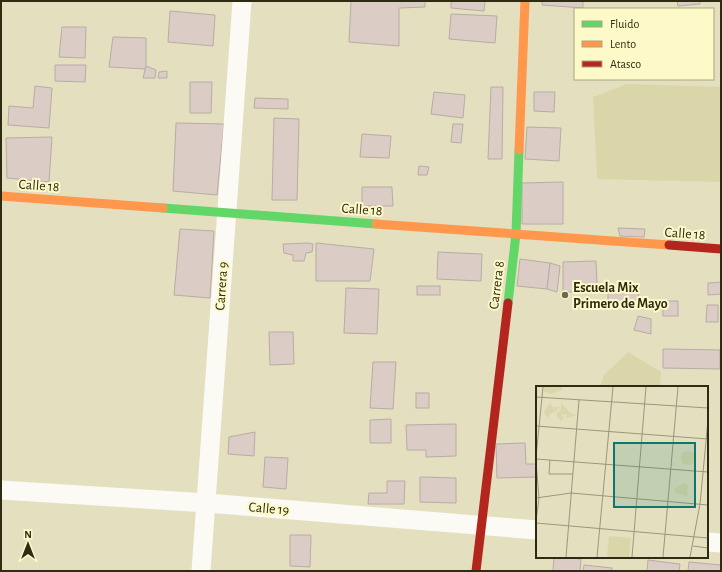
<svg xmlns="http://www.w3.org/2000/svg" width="722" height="572" font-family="'Alegreya Sans',sans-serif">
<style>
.green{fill:#dbd6aa}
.building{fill:#dbcdc6;stroke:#b8aca4}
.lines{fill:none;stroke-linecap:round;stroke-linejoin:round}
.street{stroke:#fbfaf5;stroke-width:19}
.fast{stroke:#63d668;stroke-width:9}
.slow{stroke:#ff974d;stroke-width:9}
.jam{stroke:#b3261e;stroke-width:9}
.poi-dot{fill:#6d6a4f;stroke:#fdf9c9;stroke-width:1.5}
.labels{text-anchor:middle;stroke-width:4;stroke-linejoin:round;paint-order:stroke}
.street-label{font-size:14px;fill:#2e2b13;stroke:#fdf9c9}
.poi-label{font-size:14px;font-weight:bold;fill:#2e2b13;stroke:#fdf9c9;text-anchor:start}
.inset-road{fill:none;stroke:#9b977a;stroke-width:1}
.view{fill:#0f766e;fill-opacity:0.15;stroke:#0f766e;stroke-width:2}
.inset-edge{fill:none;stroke:#2e2b13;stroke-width:2}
</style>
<rect width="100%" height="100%" fill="#e3dfbf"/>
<g class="green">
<path d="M627 84 721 87V182L597 179 593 97Z"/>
<path d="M628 352 661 372 660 387H600L604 375Z"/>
</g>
<g class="building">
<path d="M351 1H425V7L399 8V46L349 42Z"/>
<path d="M451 1H485L484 11 451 8Z"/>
<path d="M542 1H583V8L542 5Z"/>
<path d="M677 1H700V4L678 6Z"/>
<path d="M170 11 215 15 213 46 168 42Z"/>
<path d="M451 14 497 16 495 43 449 39Z"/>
<path d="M62 27H86L85 58 59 57Z"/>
<path d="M113 37 146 38V69L109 67Z"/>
<path d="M55 65H86L85 82 55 81Z"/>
<path d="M146 66 156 70 155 78H143Z"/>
<path d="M167 71V78H158L159 72Z"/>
<path d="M190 82H212L211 113H190Z"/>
<path d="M35 86 52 88 49 128 8 125 9 106 33 108Z"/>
<path d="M491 87H503L502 159H488Z"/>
<path d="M434 92 465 95 463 118 431 114Z"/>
<path d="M534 92H555L554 112 534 111Z"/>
<path d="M255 98 288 99V109L254 108Z"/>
<path d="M274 118 299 119 297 200H272Z"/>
<path d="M176 123 224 124 217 195 173 191Z"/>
<path d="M453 124H463L461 143 451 142Z"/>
<path d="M527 127 561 128 559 161 525 159Z"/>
<path d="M362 134 391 136 389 158 360 157Z"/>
<path d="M52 137 49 182 7 178 6 138Z"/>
<path d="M419 166 429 167 427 175H418Z"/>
<path d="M563 182V224H522V183Z"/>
<path d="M362 187H392L393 206H362Z"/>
<path d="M618 228 645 229 644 237 620 236Z"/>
<path d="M180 229 214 231 210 298 174 295Z"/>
<path d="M308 243 313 244 312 252 306 253 304 261H293V255L284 253 283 244Z"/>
<path d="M316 243 374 249 370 281H316Z"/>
<path d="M438 252 482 254 481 281 437 279Z"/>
<path d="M520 259 550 263 547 289 517 286Z"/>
<path d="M596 261 597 284H585V292H563V262Z"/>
<path d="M550 263 560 266 557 292 547 289Z"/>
<path d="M721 282V294L708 295V283Z"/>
<rect x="417" y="286" width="23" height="9"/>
<path d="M346 288 379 289 377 334 344 333Z"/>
<path d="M608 290H639L638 307 608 306Z"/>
<rect x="663" y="301" width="15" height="15"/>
<path d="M707 305H718V322H706Z"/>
<path d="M638 316 651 319V334L634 330Z"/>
<path d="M269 332H293L294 364 270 365Z"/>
<path d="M663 349 720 350V369L663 368Z"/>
<path d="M373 362H396L393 409 370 408Z"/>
<rect x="416" y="393" width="13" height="15"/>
<path d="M391 419V443H370V420Z"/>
<path d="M456 424V456L426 457V450H407L406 425Z"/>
<path d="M255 432 254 456 228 454 229 437Z"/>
<path d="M525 443 526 464H537V477L497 478 496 444Z"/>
<path d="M265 457 288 458 286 489 263 487Z"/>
<path d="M420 477 456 478V503L420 502Z"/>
<path d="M387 481H405L404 504H368L369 493H387Z"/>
<path d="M290 535H311L310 567 290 566Z"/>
<path d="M554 557 581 559 580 571H553Z"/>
<path d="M648 560 680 564 679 571H647Z"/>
<path d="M689 562 721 565V571H688Z"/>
<path d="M584 565 612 568V571H583Z"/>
</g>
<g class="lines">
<g class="street">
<path d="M1 490 207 503 537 530"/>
<path d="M707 542 721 543"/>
<path d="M201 571 242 1"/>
</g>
<g class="fast">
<path d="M163 208 376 224"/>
<path d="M508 303 516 234 519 150"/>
</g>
<g class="slow">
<path d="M519 150 525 1"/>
<path d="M1 196 163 208"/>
<path d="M376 224 669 245"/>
</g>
<g class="jam">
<path d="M669 245 721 249"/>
<path d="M476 571 508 303"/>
</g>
</g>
<circle class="poi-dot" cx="565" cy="295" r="4"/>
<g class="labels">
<g class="street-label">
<text transform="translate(39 185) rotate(4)" y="5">Calle 18</text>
<text transform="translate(362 209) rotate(4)" y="5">Calle 18</text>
<text transform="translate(685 233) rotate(4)" y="5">Calle 18</text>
<text transform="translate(496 285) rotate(-83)" y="5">Carrera 8</text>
<text transform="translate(221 286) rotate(-86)" y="5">Carrera 9</text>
<text transform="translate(269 508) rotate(5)" y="5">Calle 19</text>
</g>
<g class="poi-label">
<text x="573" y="292">Escuela Mix<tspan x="573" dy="16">Primero de Mayo</tspan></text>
</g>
</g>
<g transform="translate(536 386)">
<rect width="172" height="172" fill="#e3dfbf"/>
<path d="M8 1H26V4L15 8 8 5ZM14 17 19 24V21H24L23 23 21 22 20 26 19 25 13 29 12 33 8 26ZM25 17 33 26 40 29 30 32 31 29 25 28 28 32 24 35 20 28 25 24ZM145 72a7 7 0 1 1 14 0a7 7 0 1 1-14 0ZM148 97 152 99 151 110 139 107 138 103ZM73 150 95 152 93 171H71Z" fill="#dbd6aa"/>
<path class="inset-road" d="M0 11 172 22M0 40 172 53M0 71 7 1M0 73 172 86M14 74 13 88H37M0 76 3 112 0 135M0 112 35 107 172 119M0 137 172 152M157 160 172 162M30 171 43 14M61 171 77 1M96 171 110 1M127 171 142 1M154 171 164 118 172 34"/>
<path class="view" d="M78 57H159V121H78Z"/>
<rect width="172" height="172" class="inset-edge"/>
</g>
<rect width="722" height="572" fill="none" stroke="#2e2b13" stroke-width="4"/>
<rect x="574" y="8" width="140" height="72" fill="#fdf9c9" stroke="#aaa780"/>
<rect x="582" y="21" width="20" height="6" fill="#63d668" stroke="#aaa780"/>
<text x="610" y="28" font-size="12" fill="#2e2b13">Fluido</text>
<rect x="582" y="41" width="20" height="6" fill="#ff974d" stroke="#aaa780"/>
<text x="610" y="48" font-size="12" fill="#2e2b13">Lento</text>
<rect x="582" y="61" width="20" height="6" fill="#b3261e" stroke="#aaa780"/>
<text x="610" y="68" font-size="12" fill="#2e2b13">Atasco</text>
<g transform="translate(28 544)" stroke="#fdf9c9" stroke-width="3" paint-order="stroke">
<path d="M0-3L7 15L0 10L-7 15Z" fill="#2e2b13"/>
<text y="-6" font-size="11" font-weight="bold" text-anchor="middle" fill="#2e2b13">N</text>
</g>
</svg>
